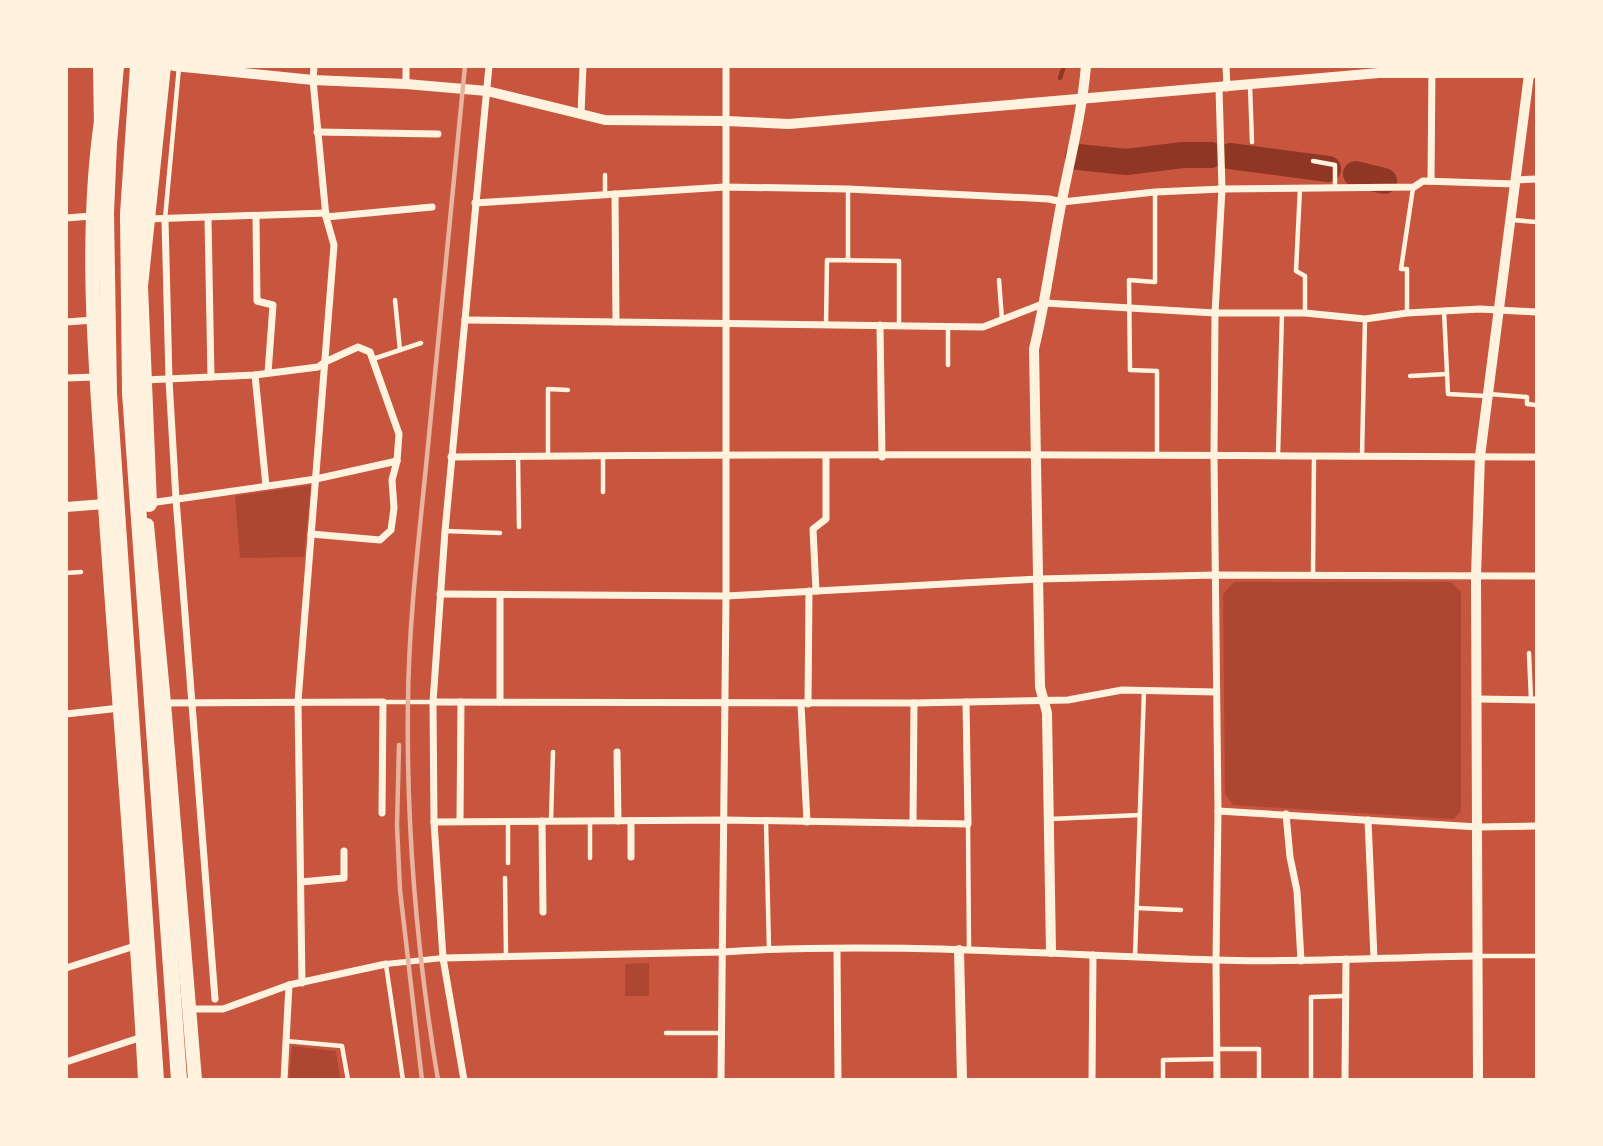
<svg xmlns="http://www.w3.org/2000/svg" width="1603" height="1146" font-family="Barlow,sans-serif">
<style>
.green{fill:#ae4732}
.lines{fill:none;stroke-linecap:round;stroke-linejoin:round}
.stream{stroke:#8f3625;stroke-width:4.5}
.river{stroke:#8f3625;stroke-width:26}
.service{stroke:#fff3e0;stroke-width:4.5}
.pedestrian{stroke:#fff3e0;stroke-width:6}
.minor{stroke:#fff3e0;stroke-width:7}
.tertiary{stroke:#fff3e0;stroke-width:10}
.trunk{stroke:#fff3e0;stroke-width:14}
.motorway{stroke:#fff3e0;stroke-width:16}
.rail{stroke:#e9b49f;stroke-width:4.5}
</style>
<rect width="100%" height="100%" fill="#c8553d"/>
<g class="green">
<path d="M311 485 304 557 240 558 235 496Z"/>
<path d="M1234 582H1451L1461 592V811L1454 819 1233 805 1225 794 1223 594Z"/>
<path d="M649 963V996H625V964Z"/>
<path d="M292 1046 336 1051 340 1079H289Z"/>
</g>
<g class="lines">
<path class="stream" d="M1060 78 1064 66"/>
<g class="river">
<path d="M1230 156 1328 169"/>
<path d="M1078 157 1126 162 1183 155H1211"/>
<path d="M1356 174 1384 181"/>
</g>
<g class="service">
<path d="M1250 86 1252 142"/>
<path d="M1313 161 1335 165V188"/>
<path d="M1300 188 1296 271 1305 276V313"/>
<path d="M1155 192V282L1129 280 1130 370 1157 371V455"/>
<path d="M605 195V175"/>
<path d="M165 219 179 67"/>
<path d="M1513 220 1536 222"/>
<path d="M848 260V189"/>
<path d="M999 280 1002 320"/>
<path d="M395 300 400 350"/>
<path d="M1444 311 1448 394 1486 396"/>
<path d="M1407 313V269H1401L1413 188"/>
<path d="M826 325 827 260 899 261V326"/>
<path d="M373 359 421 343"/>
<path d="M948 365V327"/>
<path d="M1410 376 1447 374"/>
<path d="M1489 394 1527 397V404L1536 405"/>
<path d="M603 455V492"/>
<path d="M1278 455 1282 314"/>
<path d="M518 456 519 527"/>
<path d="M548 456V389L568 390"/>
<path d="M1362 456 1365 319"/>
<path d="M445 531 500 533"/>
<path d="M66 573 81 572"/>
<path d="M1313 575 1314 456"/>
<path d="M1529 653 1531 700"/>
<path d="M384 702H433"/>
<path d="M1050 819 1140 815"/>
<path d="M551 821 553 752"/>
<path d="M590 821V858"/>
<path d="M508 822V863"/>
<path d="M766 822 769 949"/>
<path d="M968 825 969 950"/>
<path d="M505 878 506 956"/>
<path d="M1137 908 1181 910"/>
<path d="M1480 956H1536"/>
<path d="M1135 957 1144 690"/>
<path d="M386 965 403 1080"/>
<path d="M666 1033H721"/>
<path d="M286 1041 342 1046 348 1080"/>
<path d="M1217 1049H1259V1080"/>
<path d="M1163 1080V1060L1216 1059"/>
<path d="M1311 1080V997L1345 996"/>
</g>
<path class="pedestrian" d="M386 964 443 958"/>
<g class="minor">
<path d="M1226 66 1227 88"/>
<path d="M406 84V66"/>
<path d="M581 114 583 66"/>
<path d="M317 132 438 134"/>
<path d="M1515 180 1536 179"/>
<path d="M1431 181 1432 66"/>
<path d="M615 194 616 322"/>
<path d="M475 203 725 187 848 189 1049 199 1062 202 1155 192 1222 189 1414 187 1423 181 1515 184"/>
<path d="M256 216 257 301 273 305 268 373"/>
<path d="M326 217 432 207"/>
<path d="M66 218 92 216"/>
<path d="M208 218 211 377"/>
<path d="M148 219 326 213"/>
<path d="M165 219 169 380 176 499 215 999"/>
<path d="M465 320 983 327 1045 303 1215 313H1305L1365 319 1407 313 1480 309 1536 312"/>
<path d="M66 322 94 320"/>
<path d="M880 325 882 457"/>
<path d="M255 375 266 486"/>
<path d="M66 378 96 377"/>
<path d="M145 380 255 375 318 367 325 362 358 347 370 352 399 434 397 461 392 480 394 508 391 530 380 540 311 534"/>
<path d="M451 457C813 453 1175 455 1536 457"/>
<path d="M150 503 316 479 397 461"/>
<path d="M816 591 813 529 826 519V457"/>
<path d="M440 594 726 596 1038 579 1216 575 1536 576"/>
<path d="M1478 699 1536 700"/>
<path d="M433 702 914 703 1068 700 1122 690 1216 692"/>
<path d="M500 702V595"/>
<path d="M164 703 383 702 382 813"/>
<path d="M801 704 807 822"/>
<path d="M808 704 809 591"/>
<path d="M66 714 120 708"/>
<path d="M617 752 618 821"/>
<path d="M1218 811 1478 827 1536 826"/>
<path d="M1286 814 1290 857 1297 891 1301 961"/>
<path d="M1368 820 1374 958"/>
<path d="M460 821 461 702"/>
<path d="M542 821 543 912"/>
<path d="M434 822 725 820 968 824 966 702"/>
<path d="M913 823 914 703"/>
<path d="M631 857V821"/>
<path d="M301 882 344 878V851"/>
<path d="M837 950 838 1080"/>
<path d="M443 958 723 952C887 941 1051 955 1215 960 1303 963 1391 957 1479 956"/>
<path d="M66 968 138 945"/>
<path d="M302 983 298 701 334 245 326 217 313 80 314 66"/>
<path d="M189 1009H223L289 985 386 964"/>
<path d="M66 1062 142 1037"/>
<path d="M284 1080 289 985"/>
<path d="M464 1080 443 958 434 822 433 702 445 531 489 66"/>
<path d="M721 1080 726 596V66"/>
<path d="M1092 1080 1093 955"/>
<path d="M1217 1080 1216 960 1218 811 1214 455 1215 313 1222 189 1219 89"/>
<path d="M1345 1080 1346 959"/>
</g>
<g class="tertiary">
<path d="M174 66 313 80 406 84 487 91 605 120 726 121 789 124 1379 73H1536"/>
<path d="M66 507 105 504"/>
<path d="M959 950 962 1080"/>
<path d="M1051 952 1047 713 1040 687 1034 349C1046 300 1052 250 1062 200 1071 155 1082 112 1086 66"/>
<path d="M1478 1080 1476 576 1480 456 1530 67"/>
</g>
<g class="trunk">
<path d="M101 121C83 248 97 378 105 505 118 697 135 888 145 1080"/>
<path d="M135 257 150 66"/>
<path d="M147 525 164 703 195 1080"/>
</g>
<g class="motorway">
<path d="M101 66 102 130"/>
<path d="M116 66 109 143 106 213 109 394 156 1080"/>
<path d="M138 66 128 214 130 393 179 1080"/>
<path d="M149 504 140 286 163 66"/>
</g>
<g class="rail">
<path d="M399 745 397 826 400 890 422 1080"/>
<path d="M438 1080C417 954 406 827 408 700 409 615 420 530 428 446 440 320 452 193 465 66"/>
</g>
</g>
<rect width="1603" height="1146" fill="none" stroke="#fff3e0" stroke-width="136"/>
</svg>
